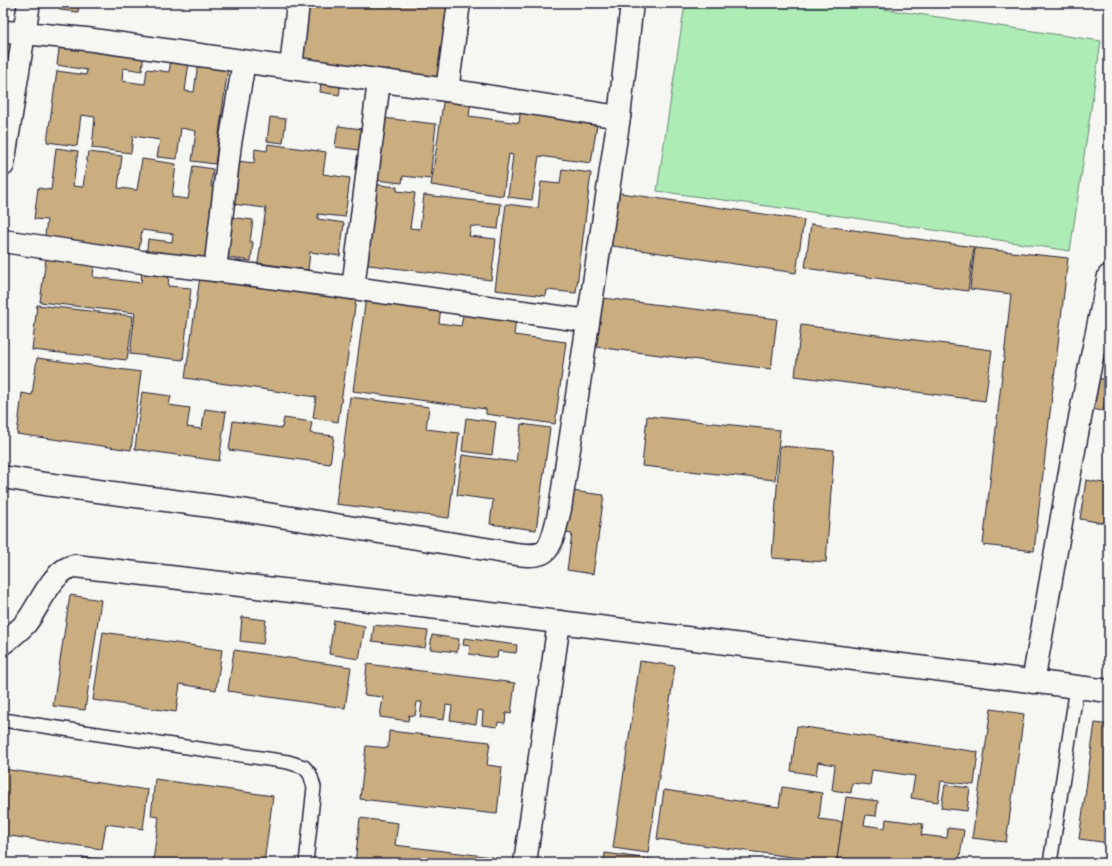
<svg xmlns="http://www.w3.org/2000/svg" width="1112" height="866" font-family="Pangolin,sans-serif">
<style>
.green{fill:#adedb5;stroke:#688878}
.building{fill:#caae80;stroke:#22223b}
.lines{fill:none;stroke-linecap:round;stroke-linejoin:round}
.service-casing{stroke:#22223b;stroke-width:16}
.minor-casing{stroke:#22223b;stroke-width:25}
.service{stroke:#f6f6f2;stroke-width:13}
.minor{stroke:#f6f6f2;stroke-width:22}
</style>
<rect width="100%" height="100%" fill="#f6f6f2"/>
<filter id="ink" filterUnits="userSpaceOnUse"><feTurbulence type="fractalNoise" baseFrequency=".025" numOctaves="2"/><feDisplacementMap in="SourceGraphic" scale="8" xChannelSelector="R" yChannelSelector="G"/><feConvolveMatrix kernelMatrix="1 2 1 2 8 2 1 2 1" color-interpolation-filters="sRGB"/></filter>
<g filter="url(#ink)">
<path class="green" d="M685 3H843L1101 41 1070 251 855 218 657 191Z"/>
<g class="building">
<path d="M61 3H79L78 12 60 10Z"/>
<path d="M305 3H455L444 84 297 64Z"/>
<path d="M60 41 144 52 142 71 123 68 122 81 145 84 147 69 169 72 171 59 189 62 185 91 194 92 198 63 228 67 215 164 192 161 196 131 181 128 177 159 157 157 160 140 133 136 131 153 92 148 95 117 81 115 77 146 47 142 57 71 86 75 87 70 57 65Z"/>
<path d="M322 75 342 78 339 95 320 92Z"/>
<path d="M444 96 471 100 469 116 519 123 521 107 598 118 591 163 539 156 532 200 508 197 513 155 509 154 503 196 431 185Z"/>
<path d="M270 117 286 119 283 143 267 141Z"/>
<path d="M383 118 436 124 430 179 403 176 402 183 376 180Z"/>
<path d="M338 126 362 129 359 150 335 147Z"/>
<path d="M268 144 326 152 323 174 350 178 345 217 318 214V219L344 223 340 256 310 252 308 270 258 263 266 208 232 204 237 161 254 163 255 149 267 151Z"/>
<path d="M56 148 78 151 73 186 83 187 88 152 122 156 118 188 137 190 142 159 176 164 172 197 188 199 193 166 213 169 211 187 222 188 211 267 146 258 148 239 172 242 173 234 142 230 138 256 44 243 47 220 34 219 38 188 51 190Z"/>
<path d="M562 169 591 173 576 293 547 290 546 296 495 290 506 204 538 208 541 182 560 184Z"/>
<path d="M371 184 397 187V191L415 193 410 228 420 229 424 195 501 204 498 229 471 226 469 236 496 239 491 280 361 264Z"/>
<path d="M614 192 804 220 796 273 606 245Z"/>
<path d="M229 217 253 220 250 242H253L251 261 223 257Z"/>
<path d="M811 224 974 247 968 291 805 268Z"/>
<path d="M975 248 1068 258 1034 551 983 545 1011 294 970 289Z"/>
<path d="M46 258 94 264 93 277 141 283 142 271 169 274 168 286 191 288 183 360 130 354 135 313 40 302Z"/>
<path d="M200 277 356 300 338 422 313 418 316 397 185 378Z"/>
<path d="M366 297 441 307 439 323 461 326 464 310 516 318 514 335 566 342 555 424 486 414V409L353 391Z"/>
<path d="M595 297 777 319 771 369 588 346Z"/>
<path d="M37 305 133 316 127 360 32 350Z"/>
<path d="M801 325 992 350 985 401 795 376Z"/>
<path d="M37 358 141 372 131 450 17 434 22 393 32 395Z"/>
<path d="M1091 377 1108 380 1103 411 1086 408Z"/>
<path d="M142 392 171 396 169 405 190 408 187 427 202 429 205 409 226 412 219 461 135 449Z"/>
<path d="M1109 394V411L1106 410Z"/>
<path d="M350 397 429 407 426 429 459 433 449 518 336 504Z"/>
<path d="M647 416 780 430 775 480 642 466Z"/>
<path d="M284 418 312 422 310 433 334 436 330 464 229 450 233 421 282 428Z"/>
<path d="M466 418 496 422 492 455 462 451Z"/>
<path d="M521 424 550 428 536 530 490 524 493 500 457 495 462 455 516 462Z"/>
<path d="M780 446 834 450 826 562 772 558Z"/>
<path d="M1086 480 1109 484V524L1080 519Z"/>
<path d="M571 491 604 495 593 574 567 570 572 534 566 533Z"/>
<path d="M70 595 101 600 85 710 53 706Z"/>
<path d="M242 617 266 620 263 644 240 641Z"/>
<path d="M334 620 365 626 359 659 329 654Z"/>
<path d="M374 625 428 631 425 648 372 641Z"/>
<path d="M103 632 222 650 216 690 180 684 176 712 93 700Z"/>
<path d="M432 635 459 639 457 652 430 649Z"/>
<path d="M464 638 517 645 516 653 498 651 497 658 469 654 470 646 463 645Z"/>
<path d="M234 650 351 667 345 708 228 691Z"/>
<path d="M640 661 675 666 648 853 613 848Z"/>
<path d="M367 664 515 683 511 714 506 713 505 723 498 722 497 727 482 725 483 711 478 710 476 724 450 720 452 706 446 705 444 720 420 717 422 702H417L415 716 409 715 408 721 380 717 383 697 364 695Z"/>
<path d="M991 709 1024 714 1006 842 972 838Z"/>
<path d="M1095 723 1109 725V843L1079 839Z"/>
<path d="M797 726 978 752 974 785 941 781 938 802 911 798 915 776 872 770 870 785 852 783 851 793 832 790 835 765 818 762 816 775 791 771Z"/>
<path d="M389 731 490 742 487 765 502 767 497 814 360 799 366 746 388 748Z"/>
<path d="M3 769 148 790 143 829 106 824 102 849 3 835 6 810 3 809Z"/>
<path d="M155 779 273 796 264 863H166L153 861 159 817 151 816Z"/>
<path d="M945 785 970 788 967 811 941 808Z"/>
<path d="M782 787 822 793 819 819 842 822 837 863 657 839 664 790 779 807Z"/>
<path d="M846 797 878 801 876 816 866 815 864 825 885 828 886 819 923 824 921 835 947 838 948 828 964 830 959 863H868L837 859Z"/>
<path d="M360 818 398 823 395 845 492 857 491 863H355Z"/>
<path d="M605 853 671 862V863H604Z"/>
<path d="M83 857 111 861V863H82Z"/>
</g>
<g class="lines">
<defs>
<g id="service">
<path d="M3 720 288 762 304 767 310 774 314 787 306 863"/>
<path d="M1050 863 1077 687"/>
</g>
<g id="minor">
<path d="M29 3 24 33 86 39 447 90 619 117"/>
<path d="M3 32 24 33 3 165"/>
<path d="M291 68 298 3"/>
<path d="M447 90 459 3"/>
<path d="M3 241 142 262 215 270 353 288 588 321"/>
<path d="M215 270 230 144 244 62"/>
<path d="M353 288 379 81"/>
<path d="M3 477 45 484 248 511 498 551C510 553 539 560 547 549 554 540 557 520 560 509L619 117 632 3"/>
<path d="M3 643C11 637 19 631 26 623 39 607 53 568 75 566L559 622 1109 691"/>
<path d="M1033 682C1057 547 1079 411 1109 276"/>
<path d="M525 863 559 622"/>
</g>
</defs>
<use href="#service" class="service-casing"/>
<use href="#minor" class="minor-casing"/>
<use href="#service" class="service"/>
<use href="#minor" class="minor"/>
</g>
</g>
<rect width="1112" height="866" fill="none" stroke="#f6f6f2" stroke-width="16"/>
<rect x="8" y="8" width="1096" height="850" fill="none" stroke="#22223b" stroke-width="1.5" filter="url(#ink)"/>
</svg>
